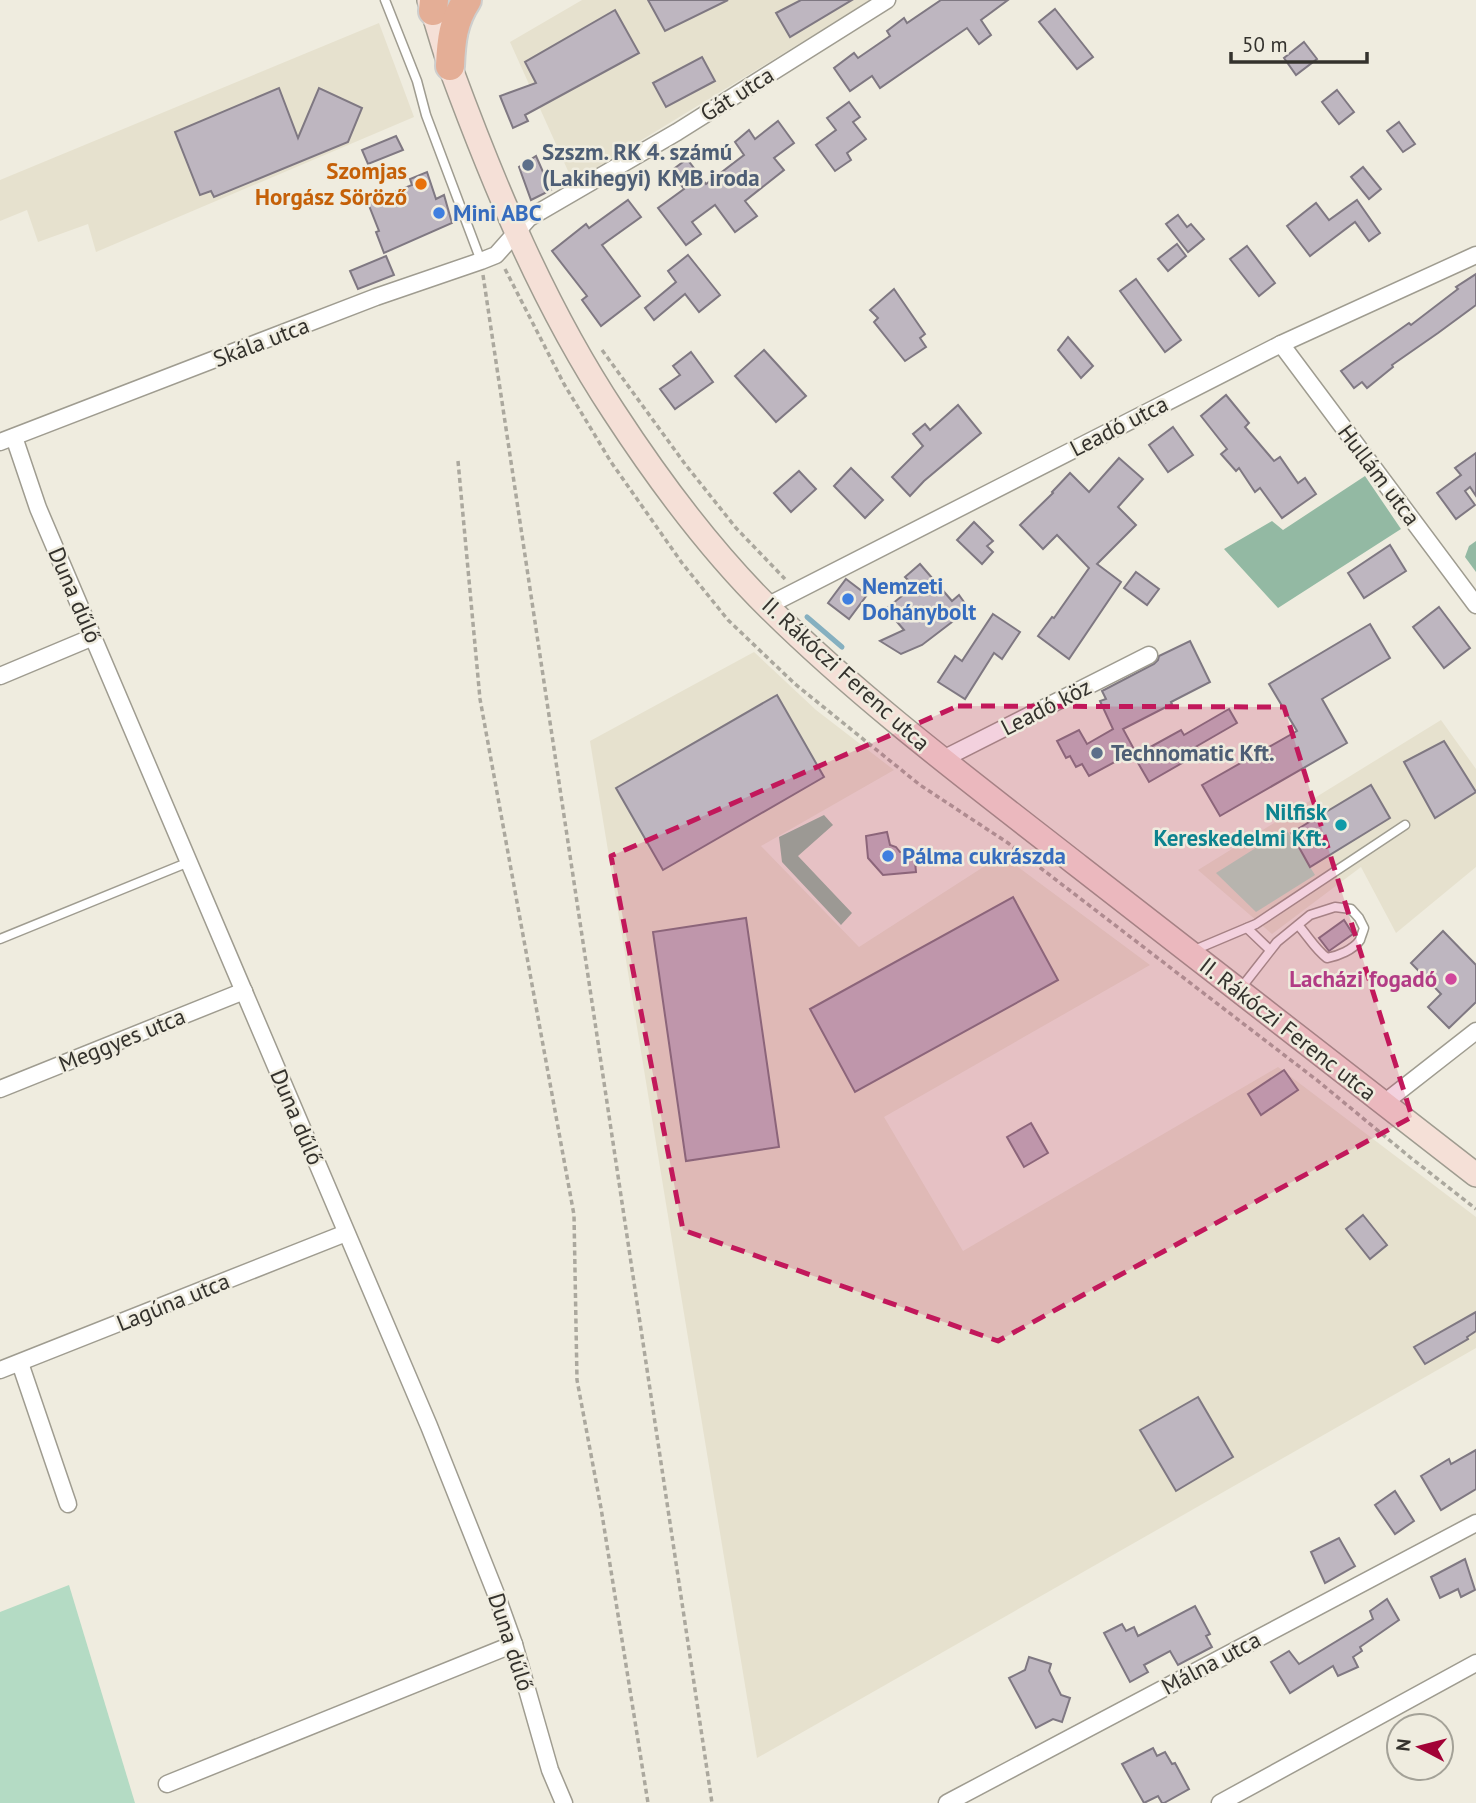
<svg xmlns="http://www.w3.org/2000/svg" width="1476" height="1803" font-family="'PT Sans',sans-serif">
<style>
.built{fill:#e6e1ce}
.green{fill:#b4dbc4}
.forest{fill:#93b9a3}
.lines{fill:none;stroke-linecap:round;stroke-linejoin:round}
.stream{stroke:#85b0c0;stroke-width:5}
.building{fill:#beb6c0;stroke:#7f7882;stroke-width:2}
.service-casing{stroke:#9f9c90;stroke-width:11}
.minor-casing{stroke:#9f9c90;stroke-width:19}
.secondary-casing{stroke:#9f9c90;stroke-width:26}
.trunk-casing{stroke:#cececd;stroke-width:32}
.path{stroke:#aba89e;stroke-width:3.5;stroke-dasharray:5 3.5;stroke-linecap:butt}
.service{stroke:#fff;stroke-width:8}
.minor{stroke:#fff;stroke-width:16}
.secondary{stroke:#f5e0d7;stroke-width:23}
.trunk{stroke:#e4ae96;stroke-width:28}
.marked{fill:#c2185b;fill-opacity:0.2;stroke:#c2185b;stroke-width:5;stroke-dasharray:14 9;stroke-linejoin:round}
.service-dot{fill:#5c6f8a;stroke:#efecdf;stroke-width:2.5}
.food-dot{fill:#e8710a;stroke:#efecdf;stroke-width:2.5}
.shop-dot{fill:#3f7fe0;stroke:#efecdf;stroke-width:2.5}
.culture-dot{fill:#0f9aa8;stroke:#efecdf;stroke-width:2.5}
.hotel-dot{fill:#d1479c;stroke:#efecdf;stroke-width:2.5}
.labels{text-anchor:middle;stroke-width:5;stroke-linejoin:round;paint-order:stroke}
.street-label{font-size:23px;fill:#34322d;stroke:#efecdf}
.service-label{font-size:23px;font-weight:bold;fill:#4e5e75;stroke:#efecdf;text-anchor:start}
.food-label{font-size:23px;font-weight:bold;fill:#c56008;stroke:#efecdf;text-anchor:end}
.shop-label{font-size:23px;font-weight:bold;fill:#366cbe;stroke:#efecdf;text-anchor:start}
.culture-label{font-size:23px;font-weight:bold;fill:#0d838f;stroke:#efecdf;text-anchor:end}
.hotel-label{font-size:23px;font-weight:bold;fill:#b23c85;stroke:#efecdf;text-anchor:end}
</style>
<rect width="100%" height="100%" fill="#efecdf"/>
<g class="built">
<path d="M582 0H871L573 182 510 42Z"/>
<path d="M379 23 414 117 96 252 88 224 38 242 27 210 0 221V180Z"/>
<path d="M754 652 816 710 894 770 761 846 859 947 1002 855 1150 965 884 1117 963 1251 1278 1067 1476 1217V1348L757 1758 590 741Z"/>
<path d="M1441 720 1476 769V867L1396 933 1361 867 1272 934 1198 870Z"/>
</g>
<g class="green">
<path d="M1286 829 1315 875 1256 912 1216 873Z"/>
<path d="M69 1585 135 1803H0V1612Z"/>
</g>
<g class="forest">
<path d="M1365 476 1401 529 1278 608 1224 549 1272 521 1283 530Z"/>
<path d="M1476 541V572L1465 557 1469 546Z"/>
<path d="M824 815 833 825 798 856 852 913 841 925 782 862 779 837Z"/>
</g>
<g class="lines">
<path class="stream" d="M807 617 842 647"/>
</g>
<g class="building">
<path d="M648 0H728L665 31Z"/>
<path d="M801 0H852L790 37 776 13Z"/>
<path d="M941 0H1008L981 20 991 35 979 44 967 28 880 88 872 76 850 91 834 68 854 53 858 58 890 36 887 31 904 18 907 23Z"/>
<path d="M1055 9 1093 57 1077 69 1039 22Z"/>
<path d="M615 10 639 53 525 115 528 121 513 128 500 96 536 83 525 62Z"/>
<path d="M1304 42 1317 59 1296 75 1284 58Z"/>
<path d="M702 57 715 81 666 107 653 83Z"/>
<path d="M279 88 298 138 319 88 362 108 348 142 214 197 211 191 200 195 175 132Z"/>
<path d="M1337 90 1354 112 1339 124 1322 102Z"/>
<path d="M849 102 860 117 853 122 866 139 847 153 851 160 835 171 816 145 836 130 827 118Z"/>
<path d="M778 121 794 143 774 158 784 170 745 201 757 216 735 232 715 205 692 222 701 234 686 245 658 208 684 189 671 171 687 159 706 184 744 155 735 142 749 130 755 139Z"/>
<path d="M1399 122 1415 144 1403 152 1387 131Z"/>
<path d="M396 136 403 150 368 164 362 150Z"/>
<path d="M536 156 551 190 531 200 519 167Z"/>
<path d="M1363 167 1381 189 1369 199 1351 177Z"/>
<path d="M427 172 436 199 444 195 452 223 384 253 376 232 379 231 368 203 412 185 410 179Z"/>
<path d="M628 200 641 217 602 245 640 296 601 326 582 300 587 296 552 251 586 224 589 228Z"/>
<path d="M1357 200 1380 233 1369 241 1355 222 1310 256 1287 226 1316 203 1329 220Z"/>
<path d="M1178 215 1187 227 1191 224 1204 239 1188 252 1166 224Z"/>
<path d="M1177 244 1186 256 1168 271 1158 259Z"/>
<path d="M1247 246 1275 283 1259 296 1230 259Z"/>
<path d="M688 255 720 295 699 312 685 294 654 320 645 308 676 282 668 271Z"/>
<path d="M386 256 394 275 358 289 350 271Z"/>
<path d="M1476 274V305L1438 333 1392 365 1393 367 1367 388 1362 382 1354 388 1341 371 1409 323 1411 325 1458 289 1456 287Z"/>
<path d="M1136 279 1181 340 1165 352 1120 291Z"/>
<path d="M894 289 925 334 920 338 926 347 905 361 874 322 878 318 870 310Z"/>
<path d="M1068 337 1093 366 1081 378 1058 350Z"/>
<path d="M764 350 806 396 776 422 735 376Z"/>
<path d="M691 352 713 382 675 409 660 389 680 375 673 366Z"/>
<path d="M1226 395 1249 423 1245 427 1274 461 1280 457 1298 483 1305 478 1316 494 1282 518 1260 488 1255 492 1239 468 1236 471 1221 454 1227 449 1201 416Z"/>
<path d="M958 405 981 433 924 481 910 496 892 477 923 446 913 434 925 424 930 430Z"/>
<path d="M1173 427 1193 455 1168 472 1149 445Z"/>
<path d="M1476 453V496L1470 487 1465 491 1475 505 1456 519 1437 493 1461 475 1455 468Z"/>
<path d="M1119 458 1143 479 1118 507 1136 525 1097 564 1121 582 1069 659 1038 636 1052 617 1054 618 1089 568 1057 535 1043 549 1020 525 1053 493 1052 492 1070 473 1089 492Z"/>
<path d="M851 468 883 500 865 518 834 486Z"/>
<path d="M799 471 816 489 791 512 774 493Z"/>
<path d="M974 522 993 541 987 546 993 552 982 564 957 540Z"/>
<path d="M1390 545 1406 571 1364 598 1348 573Z"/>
<path d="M920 564 952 601 959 595 969 609 922 645 901 654 880 641 904 630 886 609 914 586 905 577Z"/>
<path d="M1136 572 1159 589 1147 605 1124 588Z"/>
<path d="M846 579 867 595 849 619 828 603Z"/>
<path d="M1439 607 1470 648 1444 668 1413 627Z"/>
<path d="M993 614 1020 632 1002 659 994 653 965 699 938 682 955 656 962 661Z"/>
<path d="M1370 624 1390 658 1322 699 1347 743 1220 816 1202 785 1297 731 1269 684Z"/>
<path d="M1190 641 1210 682 1171 702 1172 704 1123 729 1135 751 1089 776 1082 764 1076 767 1070 756 1066 758 1057 741 1079 730 1087 744 1113 729 1100 701 1106 699 1102 691 1154 664 1158 660 1159 656Z"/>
<path d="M777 695 824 777 663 870 616 788Z"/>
<path d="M1229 709 1237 723 1192 749 1196 755 1149 782 1134 756 1181 730 1184 735Z"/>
<path d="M1444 741 1476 792 1435 818 1404 762Z"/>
<path d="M1371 785 1390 818 1310 867 1291 833Z"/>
<path d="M887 832 890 845 896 847 900 852 914 851 916 872 883 875 868 858 866 836Z"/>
<path d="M1013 897 1058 980 855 1092 810 1009Z"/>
<path d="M746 918 779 1147 686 1161 653 932Z"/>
<path d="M1344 920 1353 934 1329 951 1319 938Z"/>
<path d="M1443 931 1476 965V1002L1449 1028 1428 1007 1441 994 1411 963Z"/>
<path d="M1284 1070 1298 1090 1261 1115 1248 1094Z"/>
<path d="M1031 1123 1048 1153 1024 1167 1007 1137Z"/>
<path d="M1363 1215 1387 1245 1370 1259 1346 1229Z"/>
<path d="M1476 1312V1331L1467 1337 1468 1339 1425 1364 1414 1347Z"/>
<path d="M1198 1397 1233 1457 1176 1491 1140 1430Z"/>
<path d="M1476 1450V1489L1441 1510 1421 1476 1449 1459 1451 1464Z"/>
<path d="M1395 1491 1414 1521 1395 1534 1375 1505Z"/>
<path d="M1339 1538 1355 1566 1325 1583 1311 1552Z"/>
<path d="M1465 1559 1475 1590 1461 1597 1458 1589 1440 1598 1431 1577Z"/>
<path d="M1387 1599 1399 1620 1360 1647 1362 1651 1353 1657 1358 1667 1338 1676 1333 1666 1290 1693 1271 1662 1289 1651 1299 1664 1373 1619 1370 1611Z"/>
<path d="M1195 1606 1210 1634 1206 1636 1212 1647 1178 1665 1170 1651 1144 1665 1148 1672 1130 1682 1104 1633 1122 1624 1126 1631 1134 1627 1138 1636Z"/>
<path d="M1029 1657 1051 1664 1049 1671 1061 1695 1070 1698 1062 1722 1053 1719 1036 1728 1009 1678 1025 1670Z"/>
<path d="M1153 1748 1157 1756 1165 1752 1172 1764 1175 1763 1189 1789 1164 1803H1162L1158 1796 1144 1803 1122 1764Z"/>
</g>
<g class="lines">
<defs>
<g id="service">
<path d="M385 0 417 81 426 115 481 261"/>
<path d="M1247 928 1270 950"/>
<path d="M0 939 189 862"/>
<path d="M1192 951 1256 924 1405 825"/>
<path d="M1241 988 1277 942 1310 915 1335 907 1351 909 1359 918 1364 928C1364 929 1360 939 1360 940 1353 950 1338 956 1327 958 1315 949 1308 936 1298 925"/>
</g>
<g id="minor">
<path d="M1281 344 1476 605"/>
<path d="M14 437 38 508 429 1426 496 1594 514 1644 550 1770 564 1803"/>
<path d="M0 442 376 297 481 261 496 255 529 218 677 132 887 0"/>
<path d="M767 606 1281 344 1476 255"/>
<path d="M0 676 93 637"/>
<path d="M943 759 1149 655"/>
<path d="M0 1089 244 991"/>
<path d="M1384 1103 1476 1031"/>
<path d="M20 1363 68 1504"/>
<path d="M0 1370 346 1233"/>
<path d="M167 1784 514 1644"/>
<path d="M947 1803 1476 1523"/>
<path d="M1220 1803 1476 1663"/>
</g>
<path id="secondary" d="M429 0C437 23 443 47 451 69 495 188 544 306 614 412 659 481 710 550 769 608 865 703 974 784 1080 867 1212 970 1344 1072 1476 1175"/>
<g id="trunk">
<path d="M433 11 434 0"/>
<path d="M450 66C451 41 453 21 467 0"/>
</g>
</defs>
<use href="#service" class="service-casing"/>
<use href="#minor" class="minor-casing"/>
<use href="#secondary" class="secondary-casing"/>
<use href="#trunk" class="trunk-casing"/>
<g class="path">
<path d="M505 269 564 384 611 462 682 563 728 620 795 684 920 785 1008 843 1318 1081 1411 1158 1476 1209"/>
<path d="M483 275 712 1803"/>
<path d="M602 350 685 464 736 528 785 579"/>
<path d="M458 461 480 699 574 1215 577 1380 601 1508 648 1803"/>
</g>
<use href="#service" class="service"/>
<use href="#minor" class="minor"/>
<use href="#secondary" class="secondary"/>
<use href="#trunk" class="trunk"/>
</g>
<path class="marked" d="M958 706 1284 707 1412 1117 998 1341 683 1230 611 856Z"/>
<g class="service-dot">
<circle cx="528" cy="165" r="7"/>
<circle cx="1097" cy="753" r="7"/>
</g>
<circle class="food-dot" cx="421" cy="184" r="7"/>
<g class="shop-dot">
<circle cx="439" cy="213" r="7"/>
<circle cx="848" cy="599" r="7"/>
<circle cx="888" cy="856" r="7"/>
</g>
<circle class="culture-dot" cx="1341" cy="825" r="7"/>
<circle class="hotel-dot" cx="1451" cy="979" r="7"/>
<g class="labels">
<g class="street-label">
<text transform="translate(737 94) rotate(-32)" y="8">Gát utca</text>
<text transform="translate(261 342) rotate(-21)" y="8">Skála utca</text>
<text transform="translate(1119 426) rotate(-27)" y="8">Leadó utca</text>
<text transform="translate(1379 475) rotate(53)" y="8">Hullám utca</text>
<text transform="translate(75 595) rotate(67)" y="8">Duna dűlő</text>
<text transform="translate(846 674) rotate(42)" y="8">II. Rákóczi Ferenc utca</text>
<text transform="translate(1046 707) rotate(-27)" y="8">Leadó köz</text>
<text transform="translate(1288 1029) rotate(38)" y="8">II. Rákóczi Ferenc utca</text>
<text transform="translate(122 1040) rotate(-22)" y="8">Meggyes utca</text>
<text transform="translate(297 1117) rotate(67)" y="8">Duna dűlő</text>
<text transform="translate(173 1302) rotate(-22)" y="8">Lagúna utca</text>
<text transform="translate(511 1642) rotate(72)" y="8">Duna dűlő</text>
<text transform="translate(1211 1663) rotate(-28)" y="8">Málna utca</text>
</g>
<g class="service-label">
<text x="542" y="160">Szszm. RK 4. számú<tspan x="542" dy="26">(Lakihegyi) KMB iroda</tspan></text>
<text x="1111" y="761">Technomatic Kft.</text>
</g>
<g class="food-label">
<text x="407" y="179">Szomjas<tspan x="407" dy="26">Horgász Söröző</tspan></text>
</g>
<g class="shop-label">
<text x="453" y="221">Mini ABC</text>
<text x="862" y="594">Nemzeti<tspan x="862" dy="26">Dohánybolt</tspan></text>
<text x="902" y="864">Pálma cukrászda</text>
</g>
<g class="culture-label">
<text x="1327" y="820">Nilfisk<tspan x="1327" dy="26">Kereskedelmi Kft.</tspan></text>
</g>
<g class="hotel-label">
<text x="1437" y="987">Lacházi fogadó</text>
</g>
</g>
<g transform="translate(1420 1747) rotate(277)"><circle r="33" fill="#efecdf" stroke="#a4a298" stroke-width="2"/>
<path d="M0-5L12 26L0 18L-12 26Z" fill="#a20236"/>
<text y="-10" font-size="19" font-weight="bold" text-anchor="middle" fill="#34322d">N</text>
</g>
<path d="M1231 52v10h136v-10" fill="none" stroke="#34322d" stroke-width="3.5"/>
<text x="1242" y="52" font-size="21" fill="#34322d" stroke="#efecdf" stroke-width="5" paint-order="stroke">50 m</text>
</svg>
